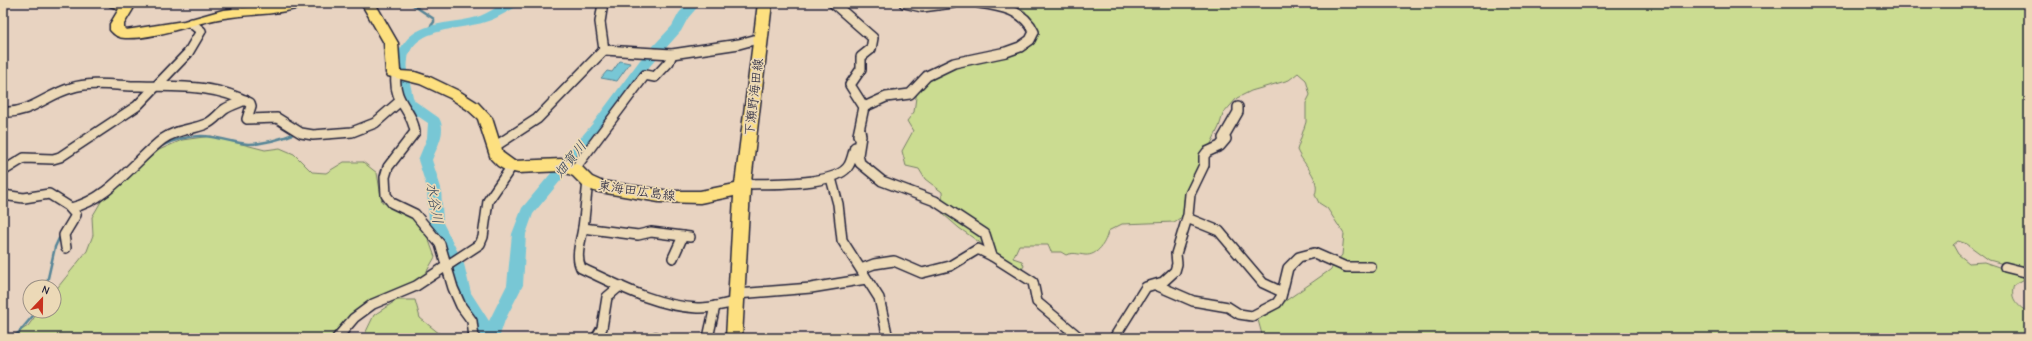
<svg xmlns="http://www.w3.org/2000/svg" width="2032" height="341" font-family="'Comic Neue','Klee One',sans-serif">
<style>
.green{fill:#cbdc91;stroke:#767f66}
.water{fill:#78c7d5;stroke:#568597}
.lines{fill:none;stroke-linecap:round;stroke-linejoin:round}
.stream{stroke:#568597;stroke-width:2.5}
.river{fill:#78c7d5;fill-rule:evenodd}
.minor-casing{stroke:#22223b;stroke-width:12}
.primary-casing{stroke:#22223b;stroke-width:3}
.minor{stroke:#ecd9b7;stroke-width:9}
.primary{fill:#fde080;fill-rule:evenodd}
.labels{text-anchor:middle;stroke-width:3.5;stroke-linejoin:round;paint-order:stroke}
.street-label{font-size:13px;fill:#22223b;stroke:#ecd9b7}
.water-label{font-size:14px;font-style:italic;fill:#33435a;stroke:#ecd9b7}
</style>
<rect width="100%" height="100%" fill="#e8d3c1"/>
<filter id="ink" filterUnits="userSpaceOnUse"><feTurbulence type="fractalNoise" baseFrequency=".025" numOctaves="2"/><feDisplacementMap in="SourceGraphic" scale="8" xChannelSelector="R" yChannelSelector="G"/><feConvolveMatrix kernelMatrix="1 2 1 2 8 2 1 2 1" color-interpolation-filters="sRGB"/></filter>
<g filter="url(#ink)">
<g class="green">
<path d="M1018 3H2029V271L1989 260 1967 244 1958 241 1953 245 1958 254 1969 263 1984 262 2028 277 2014 285C2009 299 2018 306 2029 313V338H1263L1258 320 1330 270 1342 255 1344 234 1327 208 1319 203 1315 195C1321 178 1304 166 1297 150L1306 122V103L1310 95 1306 80 1298 73 1289 80 1251 91 1237 98 1223 114 1219 127 1184 200 1185 215 1174 222 1122 224 1108 231C1106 242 1098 256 1085 255 1077 254 1073 252 1066 255L1061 252H1051L1048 245H1019L1013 258 1022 261 1024 266 1022 269 999 256 959 228 943 214 942 192 925 179 919 169 906 166 902 151 913 131 907 121 914 112 917 90 924 82 961 64 1029 45C1042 32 1040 26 1025 15L1026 12 1017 5Z"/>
<path d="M211 136 265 150 280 148 294 154 312 172 326 173 344 162H363L377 173 382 202 403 213 414 215 427 235 435 257 423 278 349 318 337 329 332 338H3V334L12 336 28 326 39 311H54V292L87 251 93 235 92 217 102 200 159 150 182 140Z"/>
<path d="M397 300H415L420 318 445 338H363L374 315Z"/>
</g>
<path class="water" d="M620 61 630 63 617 81 601 78 607 71 612 72Z"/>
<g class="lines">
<g class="stream">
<path d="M410 3 434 19V22L427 31"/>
<path d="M278 12 297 9 308 3"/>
<path d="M161 146C176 139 195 134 212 137 224 139 236 143 248 144 265 144 281 139 296 133"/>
<path d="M46 287 55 247 61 234"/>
<path d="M14 338 37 311"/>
</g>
<path class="river" d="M504 3H520L518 6C508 11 497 19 485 22 461 30 412 27 408 60 406 71 411 86 413 97L415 101 439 118C447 131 437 147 432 160L441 188 443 223 464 264 471 293 489 321 507 285 512 234 522 208 593 123 640 60 672 26 679 13 688 3H701L688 18 681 31 650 66 603 129 533 214 526 234 523 285 505 320 499 338H482L456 295 448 264 429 223 427 188 418 160 427 138 428 123C403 106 401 106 396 75 395 62 396 54 404 43 422 19 454 25 480 16 488 13 496 7 504 3Z"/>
<defs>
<g id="minor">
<path d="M237 3V11"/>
<path d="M833 3 873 38 871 49 861 57V69L850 85 864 107 858 135"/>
<path d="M904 3 922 7 953 3"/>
<path d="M604 50 672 54 739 44 761 38"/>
<path d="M396 75C393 103 412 108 415 132L388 167 385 177 386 195 392 203 415 214 440 244 453 288 461 306 472 321 474 338"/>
<path d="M864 107 886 97 910 94 927 76 954 63 1006 52 1020 47 1030 40 1034 32C1024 10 1001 6 979 3"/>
<path d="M3 112C30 114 46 95 71 88 93 81 117 86 140 86 179 87 215 84 250 103L251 106 247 119 277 118 301 133 313 135 352 132 375 123 399 102"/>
<path d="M860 130 861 136 858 155 860 163 882 181 935 201 985 234 992 256 1033 282 1037 302 1080 338"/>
<path d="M494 147 537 119 604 50 600 22 603 3"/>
<path d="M576 170 579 163 645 75 655 77 669 62 672 54"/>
<path d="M3 171 24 158 53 159 60 157 137 106 188 53 201 31 191 23"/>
<path d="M831 178 838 204 842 240 879 298 888 338"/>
<path d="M588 182C586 197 585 213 583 228 581 241 575 256 581 268 618 285 655 306 697 308 710 309 723 304 736 302"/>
<path d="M743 184C766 183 837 187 849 165 852 160 853 153 855 147"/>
<path d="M3 195 24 198 49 194 68 206 76 215 64 235 66 248"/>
<path d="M71 208C110 199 133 162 163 139 177 129 192 130 206 124 214 121 219 113 225 109 231 105 239 103 245 100"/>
<path d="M1187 218 1219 231 1263 283 1282 292"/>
<path d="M583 228 638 235 651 232 690 237"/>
<path d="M673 258 683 236"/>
<path d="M2005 267 2029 273"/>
<path d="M861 269 874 264 894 261 922 273 950 266 978 249 992 256"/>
<path d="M1156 285 1193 301 1228 307 1239 314 1252 316 1277 303 1281 297 1288 268 1299 257 1314 253 1346 267H1371"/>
<path d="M737 294 811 288 866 279"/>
<path d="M656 337 658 338"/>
<path d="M337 338 354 318 373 304 416 286 480 244 483 237 488 201 512 166"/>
<path d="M596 338 602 328 607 297 620 286"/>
<path d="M708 338 715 306"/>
<path d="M1114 338 1146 287 1163 282 1175 271 1177 264 1176 254 1188 215 1190 194 1204 165V156L1207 152 1220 146 1226 139 1223 138 1238 112V107"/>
</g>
<g id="primary">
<path d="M108 3H130L133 9 124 24V28L126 30 184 21 223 10 287 3H307L305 6C275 16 253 13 224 18 192 23 158 39 125 38 119 38 114 35 110 30V24L119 9 110 6Z"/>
<path d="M361 3H375L398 43 400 71 415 72 430 77 459 91 478 103 492 118 503 153 514 161 562 159 581 166 592 177 601 181 670 191H700L735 184 758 3H772L750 190 742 338H726L734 196 700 203 659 202 594 191 583 186 573 176 562 171 518 173 505 170 498 166 491 159 478 119 468 110 450 98 420 84 388 76 386 73 384 43Z"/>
</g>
</defs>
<use href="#minor" class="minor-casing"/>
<use href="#primary" class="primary-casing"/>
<use href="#minor" class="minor"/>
<use href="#primary" class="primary"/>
</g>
</g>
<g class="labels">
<g class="street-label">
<text transform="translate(753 97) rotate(-83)" y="5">下瀬野海田線</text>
<text transform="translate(637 190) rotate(8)" y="5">東海田広島線</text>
</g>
<g class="water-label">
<text transform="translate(570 159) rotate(-51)" y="5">畑賀川</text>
<text transform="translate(435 203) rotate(80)" y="5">水谷川</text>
</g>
</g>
<rect width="2032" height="341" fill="none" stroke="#ecd9b7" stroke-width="16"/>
<rect x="8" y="8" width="2016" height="325" fill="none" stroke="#22223b" stroke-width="1.5" filter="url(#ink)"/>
<g transform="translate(42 299) rotate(22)"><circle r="19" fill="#ecd9b7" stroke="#9b9085"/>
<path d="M0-3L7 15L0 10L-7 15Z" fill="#c8321e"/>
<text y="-6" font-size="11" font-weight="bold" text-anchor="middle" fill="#22223b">N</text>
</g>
</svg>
